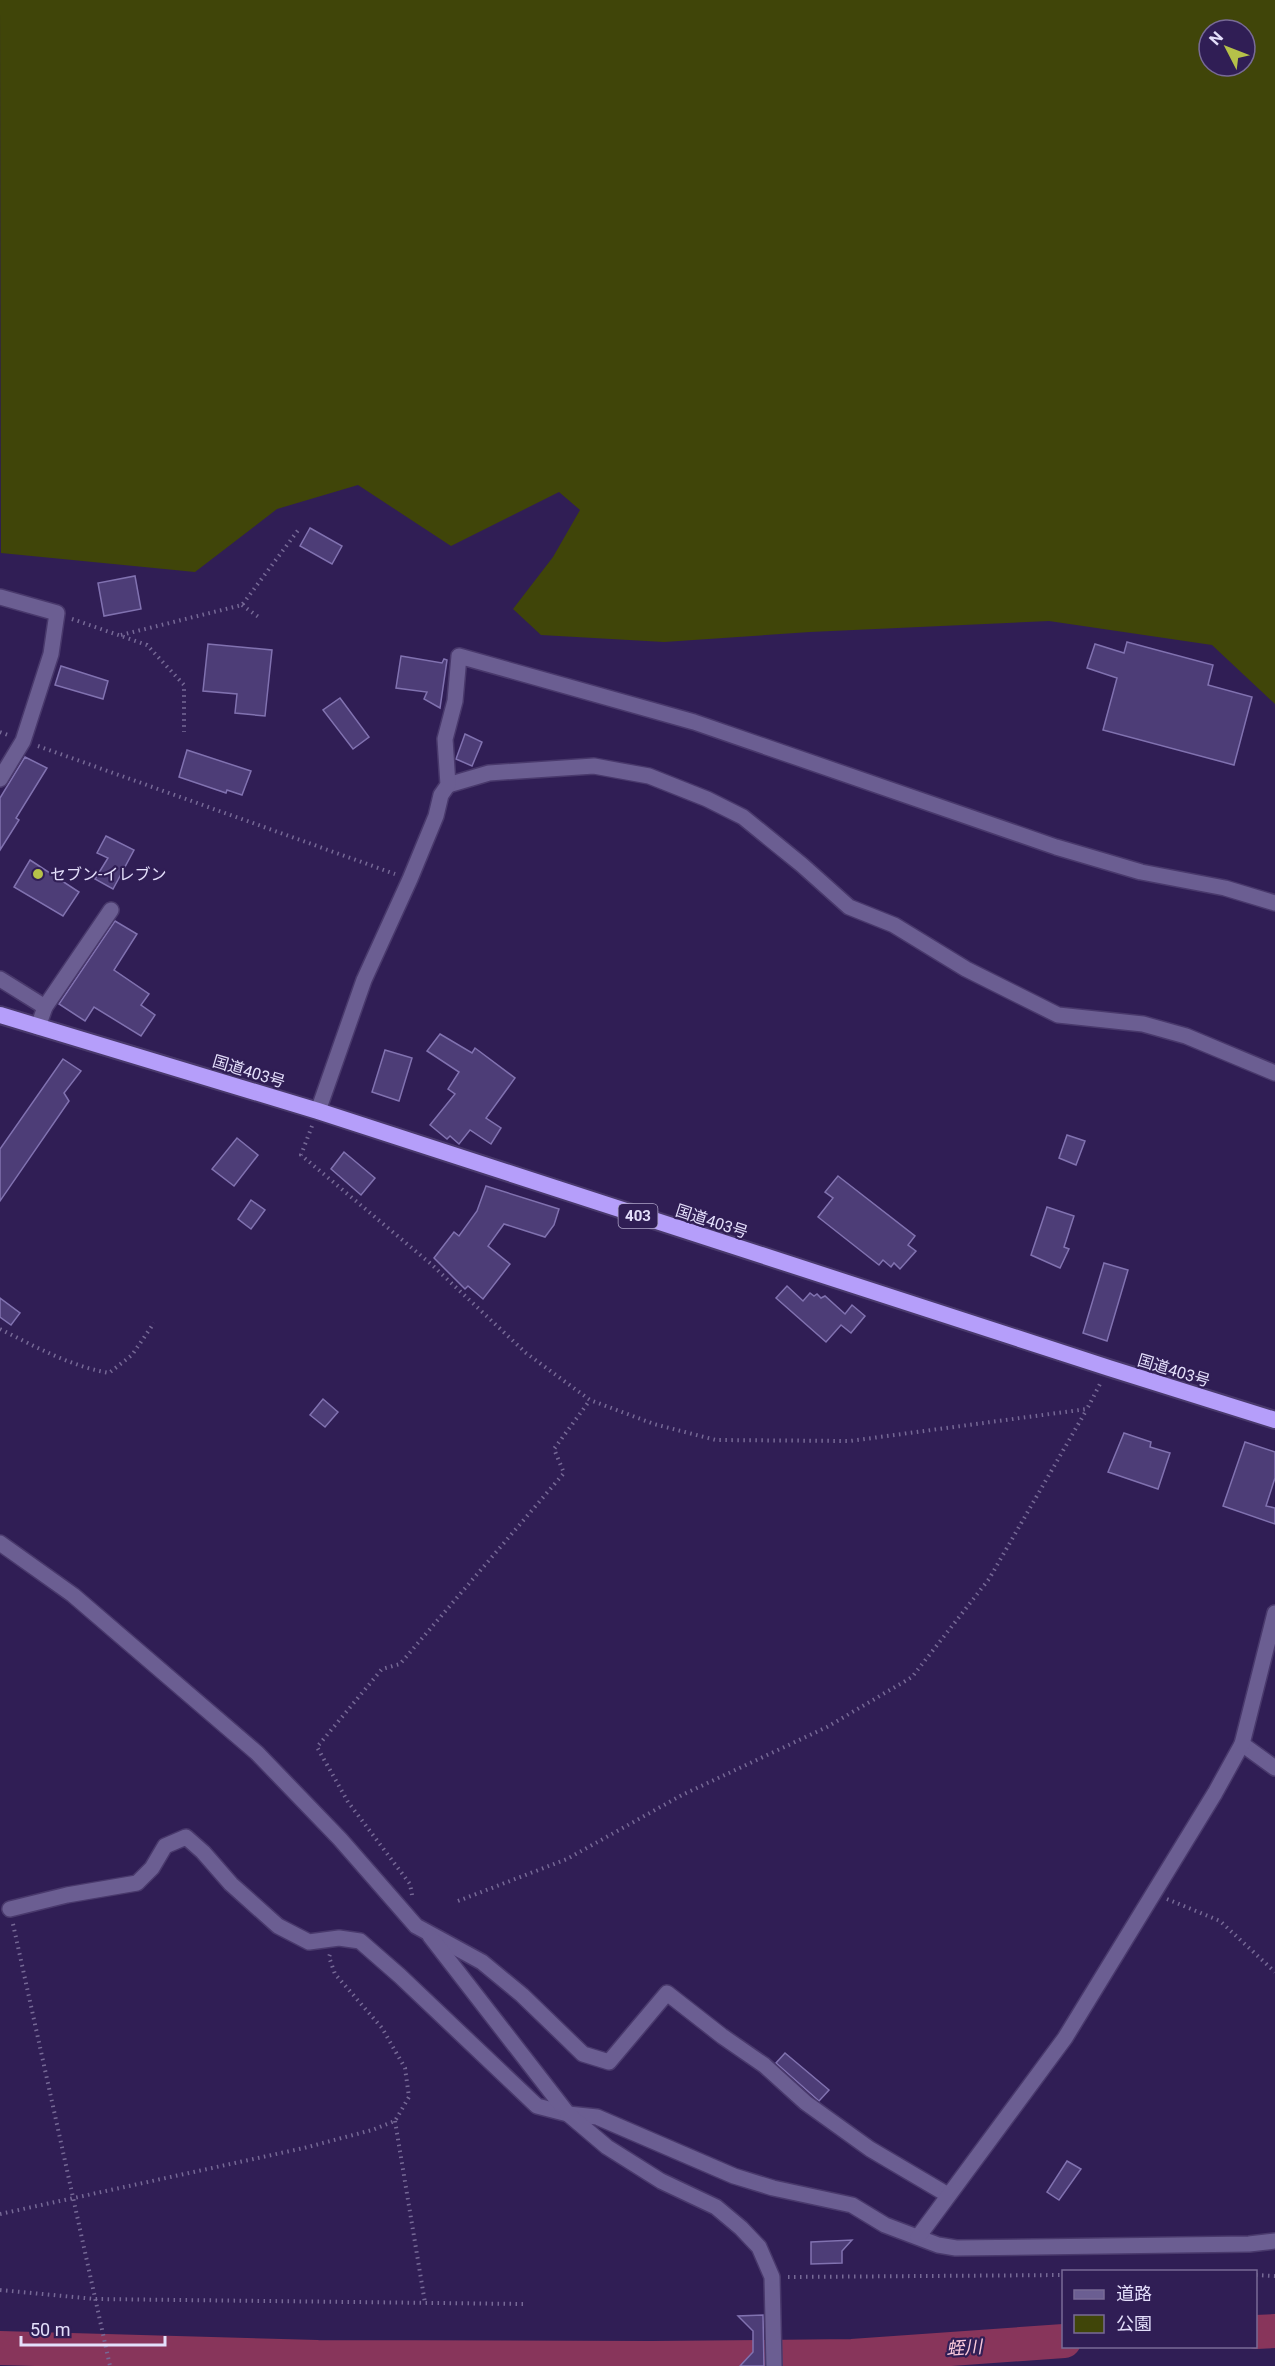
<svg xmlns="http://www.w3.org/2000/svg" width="1275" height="2366" font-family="Roboto,'Noto Sans JP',sans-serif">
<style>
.green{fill:#404509;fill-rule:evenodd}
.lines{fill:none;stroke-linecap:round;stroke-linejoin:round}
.river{stroke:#88355b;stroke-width:34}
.building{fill:#4d3d77;stroke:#8172b0;stroke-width:1.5}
.minor-casing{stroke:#49396c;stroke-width:18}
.trunk-casing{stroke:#49396c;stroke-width:20}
.path{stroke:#766996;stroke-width:4;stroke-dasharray:1.5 4.5;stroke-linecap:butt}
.minor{stroke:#6b5e92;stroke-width:15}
.trunk{stroke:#b59efa;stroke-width:16}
.poi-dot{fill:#b6c149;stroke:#301e55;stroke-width:2}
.labels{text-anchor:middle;stroke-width:4.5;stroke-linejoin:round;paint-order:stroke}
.shield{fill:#301e55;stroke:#aea5c9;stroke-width:1.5}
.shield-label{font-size:15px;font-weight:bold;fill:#e4dffb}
.poi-label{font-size:16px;fill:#e4dffb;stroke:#301e55;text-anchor:start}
.street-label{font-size:16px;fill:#e4dffb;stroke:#301e55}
.water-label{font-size:18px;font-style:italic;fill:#fac9db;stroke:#301e55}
</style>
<rect width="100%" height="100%" fill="#301e55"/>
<path class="green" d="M0 0H1275V704L1212 645 1049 621 810 632 664 642 541 635 513 609 553 557 580 510 559 492 451 546 358 485 277 509 195 572 1 553ZM1209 30H1245V66H1209Z"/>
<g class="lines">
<g class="river">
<path d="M1256 2332 1275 2331"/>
<path d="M0 2348 318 2357 651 2358 852 2356 1064 2341"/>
</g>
</g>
<g class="building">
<path d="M310 528 342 546 332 564 300 546Z"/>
<path d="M135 576 141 609 104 616 98 583Z"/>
<path d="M1127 642 1213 665 1208 685 1252 697 1234 765 1103 730 1117 678 1087 668 1095 644 1124 653Z"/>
<path d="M208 644 272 650 265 716 235 713 237 694 203 691Z"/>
<path d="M401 656 442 663 444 659 447 660 440 708 424 699 427 692 396 688Z"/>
<path d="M61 666 108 681 103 699 55 685Z"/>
<path d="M340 698 369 737 353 749 323 710Z"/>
<path d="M465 734 482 742 472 766 456 759Z"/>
<path d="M187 750 251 771 242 795 227 790 226 793 179 777Z"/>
<path d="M25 757 47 768 16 818 19 820 0 850V798Z"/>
<path d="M106 836 134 850 113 889 95 879 108 858 97 853Z"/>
<path d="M30 860 79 892 63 916 14 887Z"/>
<path d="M115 921 137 934 114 970 149 994 141 1005 155 1015 141 1036 94 1007 85 1021 59 1004Z"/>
<path d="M440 1034 472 1053 475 1048 515 1078 486 1118 501 1128 491 1144 470 1130 459 1144 450 1136 447 1139 430 1125 455 1094 448 1089 459 1072 427 1051Z"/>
<path d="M385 1050 412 1058 399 1101 372 1092Z"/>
<path d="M63 1059 81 1071 64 1093 69 1101 0 1201V1149Z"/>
<path d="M1067 1135 1085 1141 1076 1165 1059 1158Z"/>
<path d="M237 1138 258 1155 234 1186 212 1169Z"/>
<path d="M344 1152 375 1178 361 1195 331 1169Z"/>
<path d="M838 1176 915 1236 908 1245 916 1251 900 1269 894 1263 891 1267 883 1260 879 1265 818 1217 833 1198 825 1192Z"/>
<path d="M486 1186 559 1209 554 1225 545 1237 504 1224 488 1246 510 1264 483 1299 468 1286 465 1289 434 1258 454 1232 459 1236 477 1211Z"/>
<path d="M251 1200 265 1210 251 1229 238 1219Z"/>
<path d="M1047 1207 1074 1216 1064 1247 1069 1249 1060 1268 1031 1255Z"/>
<path d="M1104 1263 1128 1270 1107 1341 1083 1333Z"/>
<path d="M787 1286 803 1301 810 1293 814 1296 817 1294 821 1298 825 1296 845 1314 852 1305 865 1316 851 1333 841 1325 826 1342 776 1298Z"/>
<path d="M0 1298 20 1313 11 1325 0 1317Z"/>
<path d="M323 1399 338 1412 325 1427 310 1415Z"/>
<path d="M1124 1433 1151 1442 1150 1447 1170 1453 1158 1489 1108 1472Z"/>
<path d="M1245 1442 1275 1452V1478L1266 1506 1275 1508V1524L1223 1506Z"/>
<path d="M785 2053 829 2090 819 2101 776 2063Z"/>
<path d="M1067 2161 1081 2169 1059 2200 1047 2192Z"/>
<path d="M852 2240 842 2251V2263L811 2264V2242Z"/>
<path d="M763 2315 764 2366H740L753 2352V2331L738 2316Z"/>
</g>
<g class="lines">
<defs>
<g id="minor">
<path d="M0 597 57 613 51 654 23 741 0 779"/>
<path d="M448 785 489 773 594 766 649 776 707 799 743 817 802 865 849 907 894 925 966 969 1058 1015 1143 1024 1186 1036 1275 1073"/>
<path d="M0 979 45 1007"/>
<path d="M38 1027 45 1007 111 910"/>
<path d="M318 1111 364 980 410 879 436 816 441 795 448 785 445 739 455 701 459 656 694 722 1056 847 1141 872 1225 888 1275 903"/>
<path d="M0 1543 73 1595 257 1753 340 1839 416 1926 482 1962 522 1995 583 2054 609 2062 667 1993 722 2036 764 2065 806 2103 870 2149 948 2195"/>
<path d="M1242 1744 1275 1768"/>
<path d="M10 1909 67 1895 137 1883 152 1868 165 1846 186 1837 203 1852 231 1884 278 1926 309 1942 339 1938 360 1941 400 1976 537 2106 568 2114 597 2117 734 2176 773 2188 852 2205 885 2225 938 2245 956 2248 1249 2244 1275 2241"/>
<path d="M430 1936 568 2114 607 2147 661 2181 716 2207 741 2228 759 2247 772 2277 774 2366"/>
<path d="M918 2237 1065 2038 1215 1793 1242 1744 1275 1613"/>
</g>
<path id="trunk" d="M0 1015 318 1111 1109 1368 1275 1420"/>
</defs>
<use href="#minor" class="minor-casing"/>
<use href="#trunk" class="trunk-casing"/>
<g class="path">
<path d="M242 605 260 618"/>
<path d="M72 619 147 645 184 685V732"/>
<path d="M121 635 242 605 299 529"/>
<path d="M0 732 8 735"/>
<path d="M38 746 395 874"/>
<path d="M312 1126 301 1155 431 1264 526 1353 590 1400 654 1424 716 1440 850 1441 1087 1409 1101 1382"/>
<path d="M0 1329C36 1347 70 1366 109 1373L132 1355 154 1323"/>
<path d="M412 1895 410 1884 348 1802 317 1747 382 1669 400 1664 564 1473 554 1449 590 1400"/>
<path d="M1167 1899 1220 1921 1275 1972"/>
<path d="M458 1901 567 1859 682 1795 827 1727 912 1677 989 1579 1087 1409"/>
<path d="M13 1924 110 2366"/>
<path d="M395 2121 425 2303"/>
<path d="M0 2214 304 2148 372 2130 395 2121 409 2097 405 2068 382 2028 335 1974 329 1957 330 1954"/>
<path d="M1256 2275 1275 2276"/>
<path d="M788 2277 1064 2275"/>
<path d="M0 2290 95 2299 523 2304"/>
</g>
<use href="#minor" class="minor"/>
<use href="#trunk" class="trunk"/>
</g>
<circle class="poi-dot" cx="38" cy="874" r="6"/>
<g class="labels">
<rect class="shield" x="618.5" y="1204" width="39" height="24" rx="4.5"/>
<g class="shield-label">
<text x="638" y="1221">403</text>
</g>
<g class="poi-label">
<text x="50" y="880">セブン-イレブン</text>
</g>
<g class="street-label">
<text transform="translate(249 1071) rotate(17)" y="6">国道403号</text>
<text transform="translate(712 1221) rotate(18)" y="6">国道403号</text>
<text transform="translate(1174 1370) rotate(17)" y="6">国道403号</text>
</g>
<g class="water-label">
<text transform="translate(964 2348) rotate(-4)" y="6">蛭川</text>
</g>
</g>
<rect x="1062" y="2270" width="195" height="78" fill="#301e55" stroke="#786b97" stroke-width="1.5"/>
<rect x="1074" y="2290" width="30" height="9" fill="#6b5e92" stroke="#786b97" stroke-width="1.5"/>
<text x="1116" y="2300" font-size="18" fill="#e4dffb">道路</text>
<rect x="1074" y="2315" width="30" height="18" fill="#404509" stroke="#786b97" stroke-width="1.5"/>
<text x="1116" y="2330" font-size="18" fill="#e4dffb">公園</text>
<g transform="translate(1227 48) rotate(312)"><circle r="28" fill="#301e55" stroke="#786b97" stroke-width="1.5"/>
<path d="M0-4.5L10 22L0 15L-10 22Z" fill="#b6c149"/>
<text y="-9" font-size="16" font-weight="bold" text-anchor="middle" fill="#e4dffb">N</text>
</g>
<path d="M21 2336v9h144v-9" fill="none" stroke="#e4dffb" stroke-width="3"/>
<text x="30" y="2336" font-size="18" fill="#e4dffb" stroke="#301e55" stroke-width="4.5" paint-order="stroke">50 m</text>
</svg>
